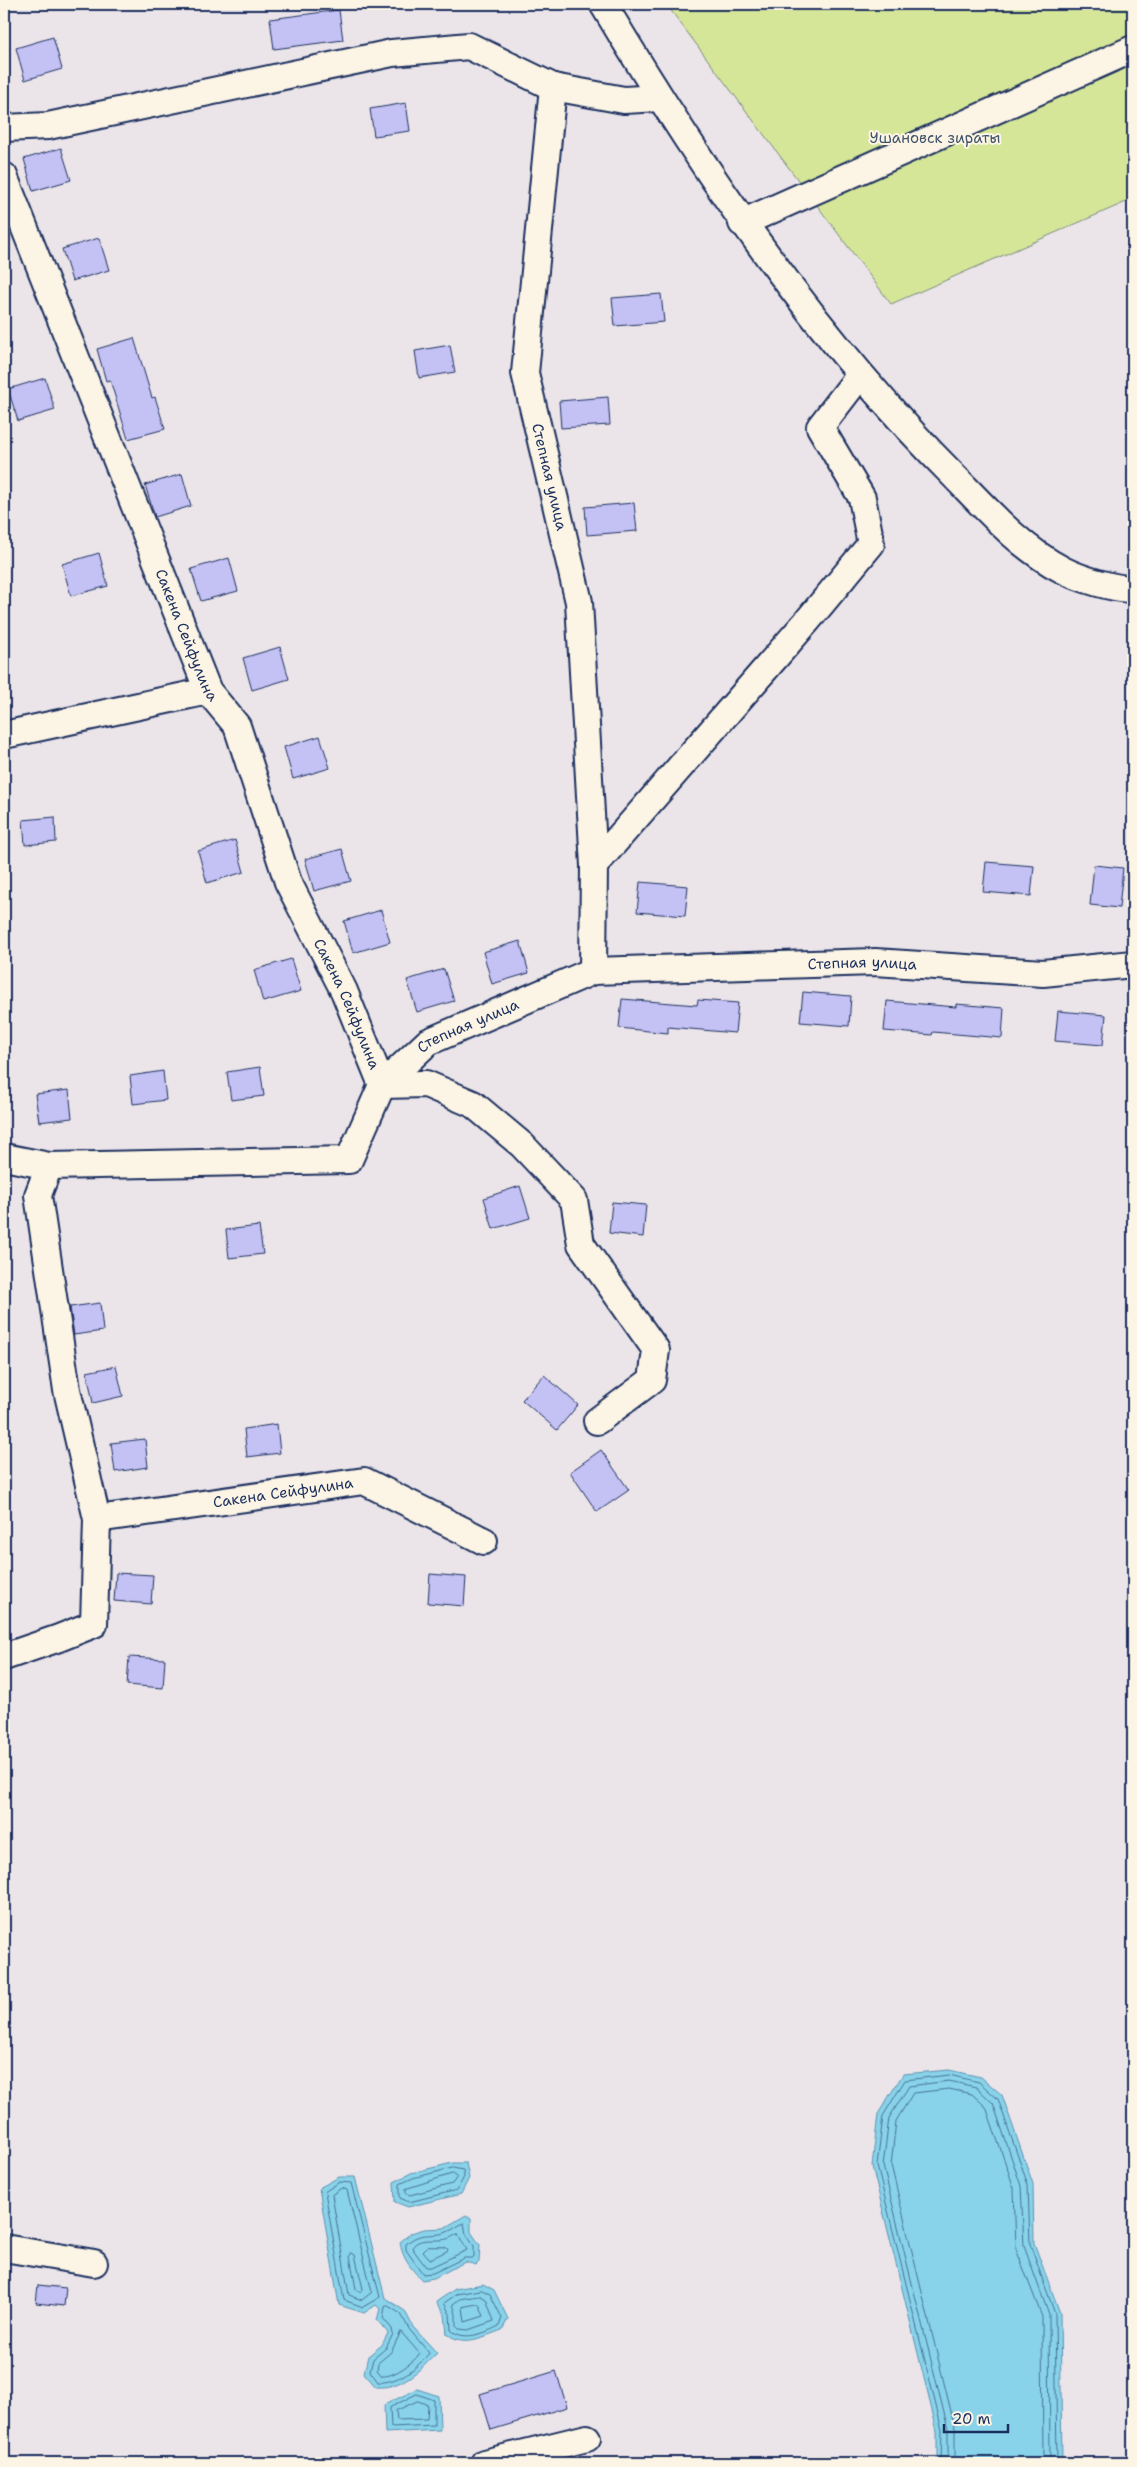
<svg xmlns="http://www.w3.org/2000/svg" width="1137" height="2467" font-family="'Shantell Sans',sans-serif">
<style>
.green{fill:#d6e699;stroke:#788a7c}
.water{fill:#88d3e9;stroke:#5c91b1}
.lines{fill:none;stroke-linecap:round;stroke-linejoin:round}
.shore{stroke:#477196;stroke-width:1}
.building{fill:#c4c1f4;stroke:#1b2f5e}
.minor-casing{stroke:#1b2f5e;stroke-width:30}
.minor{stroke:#fcf5e5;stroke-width:26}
.labels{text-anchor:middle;stroke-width:4;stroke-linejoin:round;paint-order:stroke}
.park-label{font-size:15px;fill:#40546a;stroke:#fcf5e5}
.street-label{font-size:15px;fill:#1b2f5e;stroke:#fcf5e5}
</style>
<rect width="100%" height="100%" fill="#ebe5ea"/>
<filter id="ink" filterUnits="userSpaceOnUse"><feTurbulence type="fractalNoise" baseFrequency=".02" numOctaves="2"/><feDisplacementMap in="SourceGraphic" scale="10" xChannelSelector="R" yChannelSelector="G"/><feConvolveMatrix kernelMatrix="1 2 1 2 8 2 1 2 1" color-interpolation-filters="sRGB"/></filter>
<g filter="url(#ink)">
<path class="green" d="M666 4H1133V199L891 304Z"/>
<g class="water">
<path d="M949 2070 981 2077 1002 2095 1033 2184 1034 2243 1060 2313 1062 2463H937V2431L872 2166 878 2114 903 2074Z"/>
<path d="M452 2163H466L469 2178 461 2194 408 2207 395 2202 394 2182 411 2173Z"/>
<path d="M339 2177H355L385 2298 405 2311 413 2327 437 2353C420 2370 401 2389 376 2387L364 2373 368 2356 382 2345 388 2333 377 2320 380 2309 376 2305 364 2313 339 2305 319 2188Z"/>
<path d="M466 2215 471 2218V2232L480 2245 479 2262 476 2265 465 2262 434 2278 422 2280C411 2269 402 2258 400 2242L411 2233 424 2229 444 2228Z"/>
<path d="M483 2284 494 2290 508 2319 502 2330C482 2337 465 2347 447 2334L445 2315 436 2302 455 2289Z"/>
<path d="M417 2389 439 2396 440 2430 385 2433 384 2405Z"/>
</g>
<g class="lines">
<g class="shore">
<path d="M453 2168 463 2170 464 2177 457 2190 409 2202 400 2198V2184L413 2178Z"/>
<path d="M453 2174 457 2177 452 2184 410 2195 406 2193V2189Z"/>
<path d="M340 2182 351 2183 380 2297 363 2307 344 2300 325 2192Z"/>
<path d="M342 2188 347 2190 372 2292 362 2300 349 2295 332 2195Z"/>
<path d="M464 2223 466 2234 474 2246V2258H464L433 2273 423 2274 406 2250V2244C422 2230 431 2238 447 2232 453 2230 458 2225 464 2223Z"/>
<path d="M458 2234 467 2250 431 2267H426L412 2248C418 2236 435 2242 447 2239 451 2238 454 2235 458 2234Z"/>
<path d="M445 2247 448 2249 447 2251 430 2259 423 2251 427 2247Z"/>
<path d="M352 2253 355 2255 363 2289 361 2292 356 2289 350 2256Z"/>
<path d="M482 2290 490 2294 502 2318 499 2326C485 2333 464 2342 451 2330L450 2314 444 2303 457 2294Z"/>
<path d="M481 2296 486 2299 494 2321 468 2330 459 2329 456 2326V2314L453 2304 460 2299Z"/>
<path d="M479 2304 484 2316 465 2322 463 2307Z"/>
<path d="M388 2306 401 2314 409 2329 429 2353C419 2367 396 2384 378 2382L370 2371 373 2359 386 2348 393 2334 392 2329 383 2318 385 2307Z"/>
<path d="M401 2332 420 2354C412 2363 394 2377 382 2376L377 2370 378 2363 391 2352Z"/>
<path d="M417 2394 434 2400V2425L391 2427 390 2408Z"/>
<path d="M418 2401 428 2405 427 2419 397 2420 396 2411Z"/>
<path d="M941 2463 942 2430 877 2166 883 2116 905 2080 949 2075 979 2082 998 2099 1028 2185 1030 2244 1055 2314 1057 2463"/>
<path d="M948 2463V2429L883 2166 889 2118 909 2086 949 2081 976 2087 993 2103 1021 2186 1024 2246 1049 2315 1050 2463"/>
<path d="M955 2463V2428L891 2165 896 2121 913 2093 949 2089 972 2094 986 2107 1014 2188 1016 2249 1042 2317 1043 2463"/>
</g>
</g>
<g class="building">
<path d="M339 10 343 40 274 49 270 19Z"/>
<path d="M53 37 62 69 25 80 16 48Z"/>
<path d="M406 103 410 131 374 136 370 109Z"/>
<path d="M61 148 71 180 33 191 24 159Z"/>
<path d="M99 238 109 270 72 281 62 249Z"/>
<path d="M661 294 664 322 615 326 612 298Z"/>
<path d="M134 338 152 398 155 397 165 429 128 439 110 380 106 381 97 349Z"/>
<path d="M450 345 455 372 419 378 415 351Z"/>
<path d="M45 378 55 410 18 421 8 389Z"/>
<path d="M608 397 610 425 561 428 559 401Z"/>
<path d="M182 474 191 506 155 517 145 485Z"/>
<path d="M634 503 637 531 587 535 585 507Z"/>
<path d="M99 553 108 586 71 596 62 564Z"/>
<path d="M229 558 238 591 201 601 191 569Z"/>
<path d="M280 647 289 679 252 690 243 658Z"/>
<path d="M320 736 330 768 293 779 284 747Z"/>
<path d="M55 817 56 842 25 845 23 820Z"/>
<path d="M235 840 244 872 207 883 198 851Z"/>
<path d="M342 849 351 881 314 891 305 859Z"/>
<path d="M986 862 1034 866 1031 896 983 892Z"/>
<path d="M1094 865 1123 868 1119 908 1090 905Z"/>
<path d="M640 882 688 886 685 916 637 912Z"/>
<path d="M381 910 390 942 353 953 344 921Z"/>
<path d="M520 941 529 973 492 984 483 952Z"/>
<path d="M291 959 301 991 263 1002 254 970Z"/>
<path d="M444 969 454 1001 417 1012 407 980Z"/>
<path d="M803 992 851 996 849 1026 800 1022Z"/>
<path d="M622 999 697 1005 698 1000 738 1003 735 1033 668 1027V1033L619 1028Z"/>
<path d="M887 1001 956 1007V1004L1004 1008 1002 1038 933 1032 932 1035 884 1031Z"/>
<path d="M1058 1011 1106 1015 1103 1045 1055 1041Z"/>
<path d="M260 1067 264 1096 231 1100 227 1072Z"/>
<path d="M163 1071 166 1100 133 1104 130 1076Z"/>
<path d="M69 1090 72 1118 39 1122 35 1094Z"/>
<path d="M520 1186 530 1218 493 1229 484 1198Z"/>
<path d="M612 1202 646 1205 643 1237 609 1233Z"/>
<path d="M259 1226 263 1254 229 1258 226 1230Z"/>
<path d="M100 1303 103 1331 74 1335 70 1307Z"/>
<path d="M116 1366 123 1396 93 1403 87 1372Z"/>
<path d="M544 1375 578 1405 557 1430 522 1400Z"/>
<path d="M277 1424 280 1453 247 1457 244 1429Z"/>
<path d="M145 1439 148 1467 115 1472 111 1443Z"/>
<path d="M601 1450 629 1490 597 1512 570 1472Z"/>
<path d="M116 1573 153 1575 151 1604 114 1601Z"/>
<path d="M430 1574 466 1577 464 1606 428 1603Z"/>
<path d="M129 1657 165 1659 163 1688 127 1685Z"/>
<path d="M38 2285 66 2288 64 2306 36 2303Z"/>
<path d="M556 2371 567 2407 491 2430 480 2394Z"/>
</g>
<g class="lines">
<defs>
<g id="minor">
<path d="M603 4C704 173 816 338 956 478 988 511 1022 549 1063 570 1081 579 1114 589 1133 589"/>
<path id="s1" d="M553 87 525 373 579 602 594 866"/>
<path d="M4 128 48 126 392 53 469 46 553 87 624 100 660 98"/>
<path id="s2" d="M4 176 208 691 237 726 288 882 344 991 382 1085 349 1160 49 1166 4 1157"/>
<path d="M742 223 1133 49"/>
<path d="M4 735 208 691"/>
<path d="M593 971 594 866 808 620 871 544 862 498 820 427 860 375"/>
<path id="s3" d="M382 1085 428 1042 593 971 875 962 1043 973 1133 964"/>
<path d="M382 1085 426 1084 473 1104 522 1145 574 1200 581 1244 656 1350 652 1380 597 1421"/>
<path id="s4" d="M97 1519 364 1481 484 1541"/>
<path d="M4 1657 59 1638 94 1624 97 1519 67 1390 38 1195 49 1166"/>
<path d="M4 2248 94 2263"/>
<path d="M484 2463 587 2438"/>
</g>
</defs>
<use href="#minor" class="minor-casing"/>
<use href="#minor" class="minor"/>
</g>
</g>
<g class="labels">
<g class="park-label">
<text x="935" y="143">Ушановск зираты</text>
</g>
<g class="street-label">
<text dy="5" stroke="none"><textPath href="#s1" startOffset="394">Степная улица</textPath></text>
<text dy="5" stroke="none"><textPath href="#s2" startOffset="494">Сакена Сейфулина</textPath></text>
<text dy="5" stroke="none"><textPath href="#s3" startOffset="512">Степная улица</textPath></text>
<text dy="5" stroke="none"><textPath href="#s2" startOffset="899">Сакена Сейфулина</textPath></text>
<text dy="5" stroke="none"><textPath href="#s3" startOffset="106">Степная улица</textPath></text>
<text dy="5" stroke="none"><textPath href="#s4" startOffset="188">Сакена Сейфулина</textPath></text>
</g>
</g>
<rect width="1137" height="2467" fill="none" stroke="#fcf5e5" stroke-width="20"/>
<rect x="10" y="10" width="1117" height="2447" fill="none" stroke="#1b2f5e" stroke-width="2" filter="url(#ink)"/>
<path d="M944 2424v8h64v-8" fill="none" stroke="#1b2f5e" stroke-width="2.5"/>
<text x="952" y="2424" font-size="15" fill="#1b2f5e" stroke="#fcf5e5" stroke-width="4" paint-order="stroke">20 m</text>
</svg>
